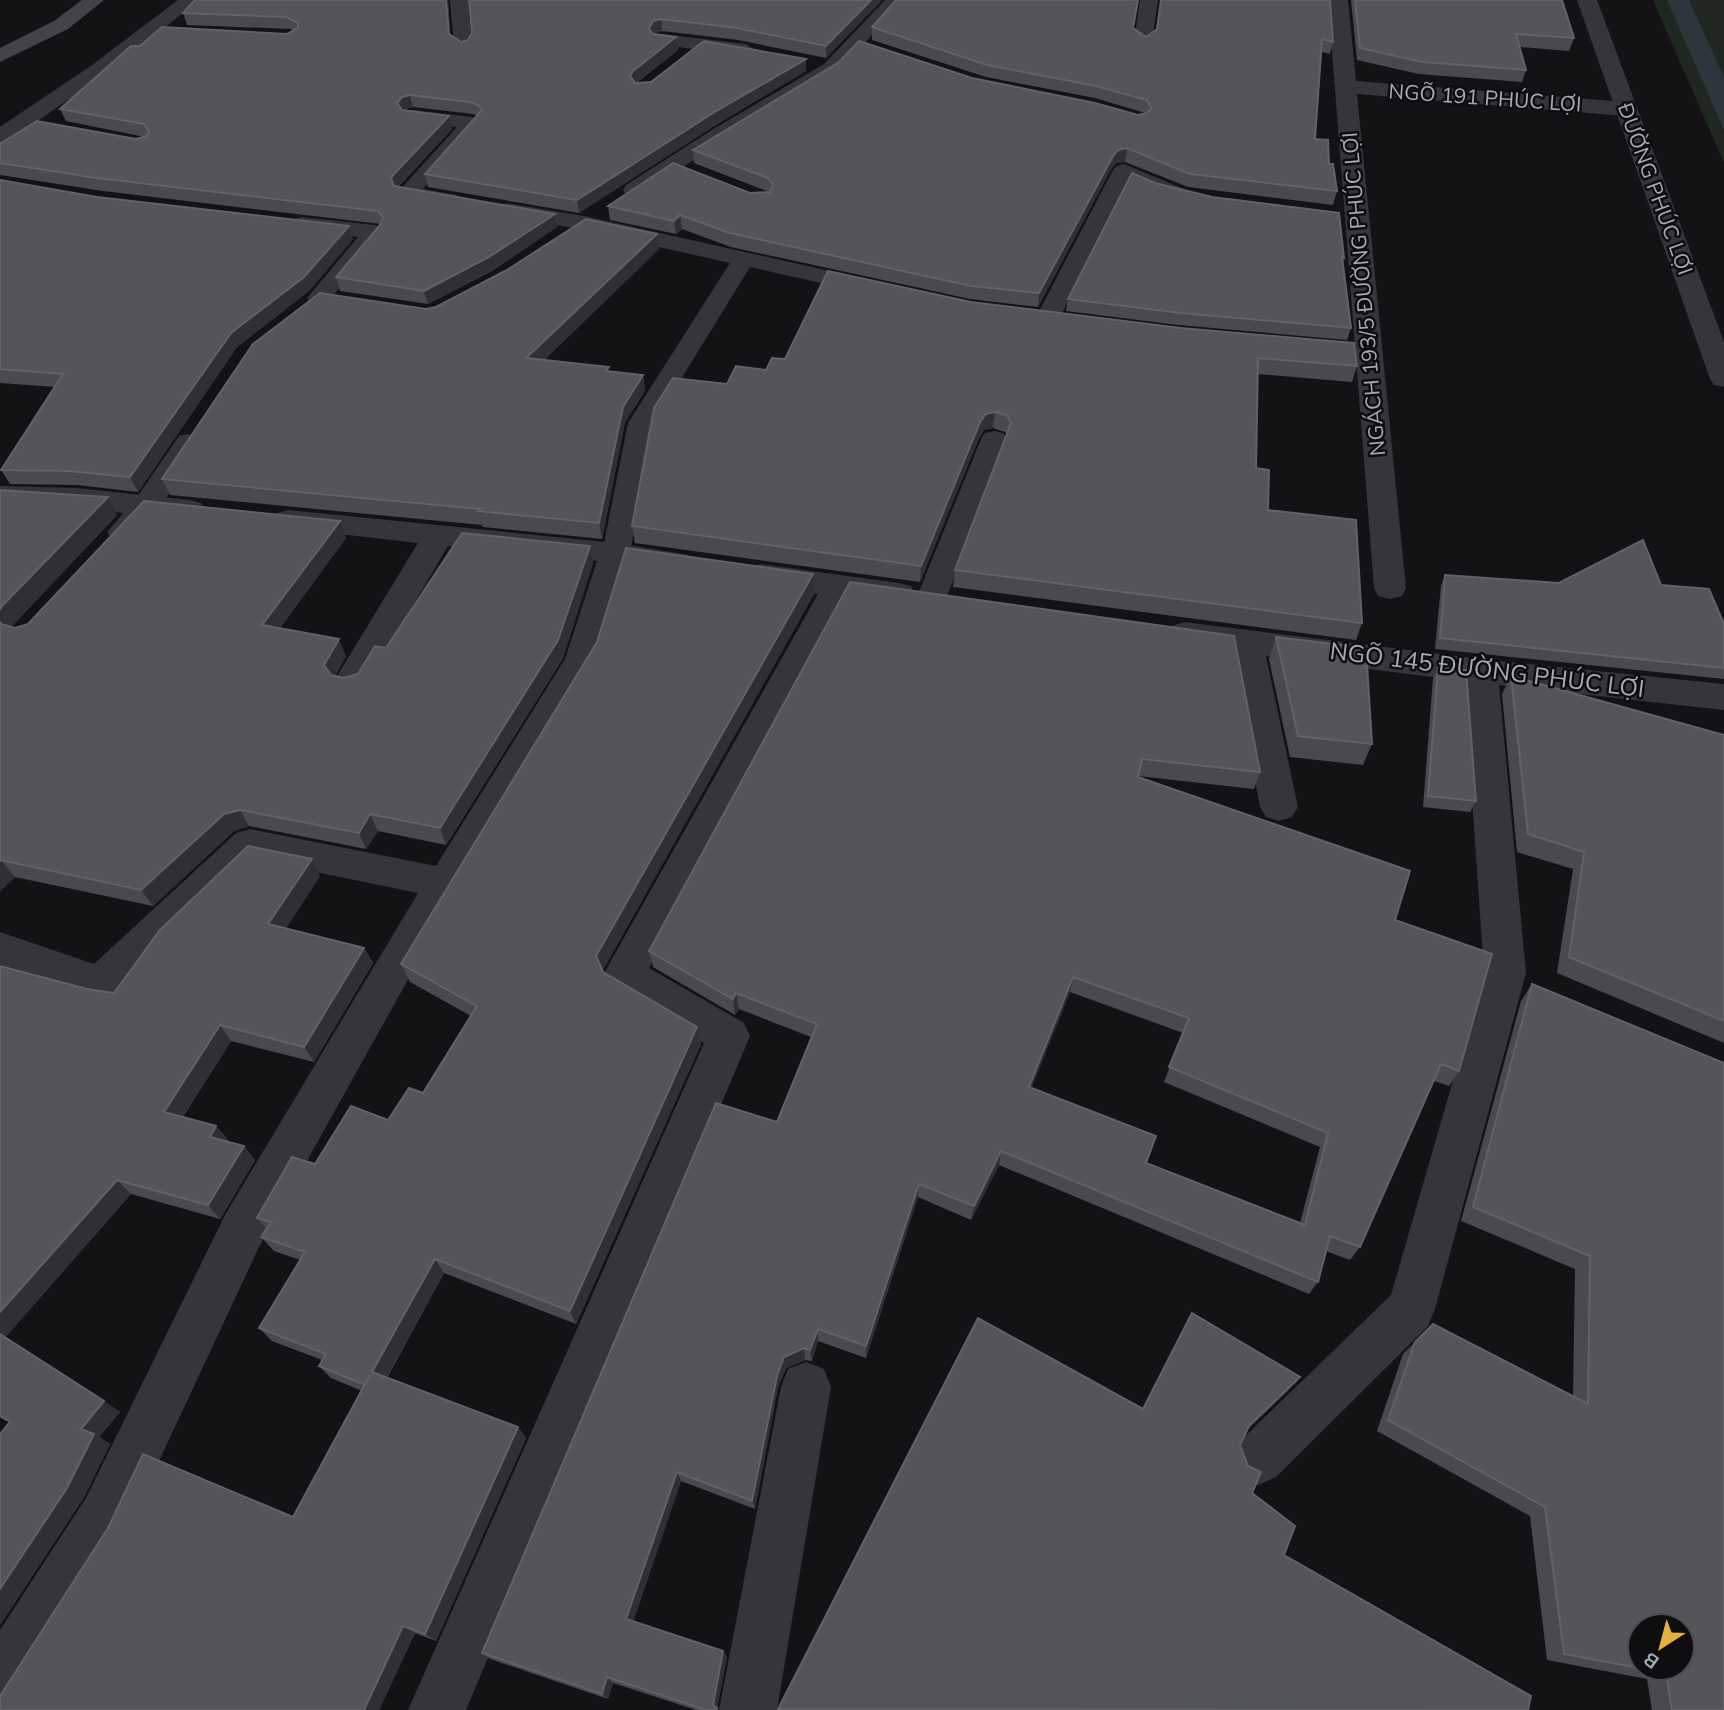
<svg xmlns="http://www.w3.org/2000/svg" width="1724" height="1710" font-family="Mulish,sans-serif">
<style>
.green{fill:#202721}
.water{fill:#2d353d}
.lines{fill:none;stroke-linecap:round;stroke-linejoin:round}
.service{fill:#35353a;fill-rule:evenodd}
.minor{fill:#35353a;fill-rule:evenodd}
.tertiary{fill:#35353a;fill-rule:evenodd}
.secondary{fill:#434449;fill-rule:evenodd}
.wall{fill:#494a50;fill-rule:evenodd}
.shaded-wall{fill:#2f3034}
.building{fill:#53555a;stroke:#606268;stroke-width:2;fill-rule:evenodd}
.labels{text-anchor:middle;stroke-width:5;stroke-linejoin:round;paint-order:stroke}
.far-street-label{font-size:21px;fill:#a6aab4;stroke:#0e0e10}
.street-label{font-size:24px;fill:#a6aab4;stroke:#0e0e10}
</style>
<rect width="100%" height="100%" fill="#131315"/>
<path class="green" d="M1653 0H1724V163Z"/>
<path class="water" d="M1667 0H1689L1724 77V130Z"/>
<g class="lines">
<g class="service">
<path d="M450 0H468L472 46 470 50 463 52 454 46Z"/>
<path d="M885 0H904L838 72 729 136 642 195H626L623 190 626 185 715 128 824 64Z"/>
<path d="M1140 0H1158L1152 41 1143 47 1134 41Z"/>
<path d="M662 34 746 44 755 50 746 56 655 44 653 40 655 36Z"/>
<path d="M413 110 472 117 479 119 482 123 423 189 457 195 460 200 457 205C440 209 417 202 400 198L397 193 457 127 406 120 403 116 406 112Z"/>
<path d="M1124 164 1184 189 1187 194 1184 199 1176 200 1129 180 1059 319 1056 324 1047 326 1038 324 1035 319 1113 170 1117 166Z"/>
<path d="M507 203 584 216 870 280 878 282 882 287 878 292 870 294 750 267 654 423 630 553 626 560 616 562 606 560 602 553 628 423 730 263 584 230 499 215 496 210 499 205Z"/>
<path d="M302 217 374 225 382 227 385 232 327 303H311L307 298 358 237 294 229 291 224 294 219Z"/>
<path d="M994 431 1003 433 1007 439 946 599 942 606 931 609 920 606 916 599 981 439 985 433Z"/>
<path d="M188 434 197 436 201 442C183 470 159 517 132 537 125 542 118 540 111 538L107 532 135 500 179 436Z"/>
</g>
<g class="minor">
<path d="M1328 0H1348L1356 81 1625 102 1633 104 1636 109 1633 114 1625 116 1357 94 1406 588 1402 596 1390 599 1378 596 1374 588Z"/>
<path d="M0 486 77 488 190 500 201 503 205 510 201 517 190 520 77 508 0 504Z"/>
<path d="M288 510 616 543 688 555 693 562 688 569 677 572 628 565 599 660 410 976 259 1247 124 1536 20 1701 0 1709V1630L86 1498 225 1215 418 893 257 860 116 996 101 1002 0 966V932L94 964 236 833 250 829 436 866 565 659 597 561 448 546 363 690 351 693 339 690 334 681 418 543 277 527 272 520 277 513Z"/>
<path d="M761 564 899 583 911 586 915 594 911 602 899 605 848 598 649 968 744 1023 750 1036 466 1710H408L704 1043 609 987 603 975 818 594 750 583 745 575 750 567Z"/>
<path d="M1184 622 1480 659 1724 684V710L1499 685 1526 973 1435 1309 1428 1326 1276 1477 1258 1485 1240 1477 1232 1459 1240 1441 1391 1295 1484 973 1464 681 1266 656 1298 807 1292 817 1279 821 1266 817 1260 807 1231 651 1172 642 1167 634 1172 626Z"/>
<path d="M806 1362 824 1369 831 1387 777 1710H719L781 1387 788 1369Z"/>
</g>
<g class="tertiary">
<path d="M178 0H200L106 73 8 142 0 144V127L92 65Z"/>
<path d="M1577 0H1597L1724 342V387L1714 385 1710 379Z"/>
</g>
<path class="secondary" d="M82 0H104L68 29 0 62V48L54 21Z"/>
</g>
<g class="wall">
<path d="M195 0H448L450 35 461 42 468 40 472 33 469 0H882L826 58 738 40 662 31 654 33 676 37 678 50 636 83 806 71 714 126 579 213 428 187 425 174 477 116 473 114 413 107 405 109 452 129 398 187 555 214 557 227 492 271 428 304 340 291 336 277 381 224 103 191 0 175V144L136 139 145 137 66 121 60 109 140 46 287 34 293 31 291 29 187 25 183 13Z"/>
<path d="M1161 0 1333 42 1330 54 1322 52 1315 139 1329 164 1337 191 1333 205 1188 187 1125 162 1116 163 1111 169 1038 307 970 299 731 247 682 229 676 234 610 220 608 206 769 192 694 163 693 150 972 78 1138 115 1145 113 1095 98 986 77 872 40V27L1133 28 1146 37 1156 29Z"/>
<path d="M1351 0H1562L1574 38 1569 51 1520 47 1526 70 1522 82 1419 74 1357 60Z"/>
<path d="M0 180 97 197 353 239 309 291 237 347 138 492 77 485 10 484 1 470 55 387 0 383Z"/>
<path d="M657 234 659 249 544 360 610 372 643 375 645 391 625 422 602 539 483 527 482 525 170 495 162 479 426 309 436 307Z"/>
<path d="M1344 258 1343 263 1351 328 1347 340 1178 325 1066 311 1068 299Z"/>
<path d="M971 302 1357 366 1352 382 1257 374 1256 468 1268 510 1362 623 1356 640 953 587 955 570 1007 435 1005 432 993 428 984 430 979 438 920 582 635 543 632 526 727 384 766 370 785 359Z"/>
<path d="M0 490 117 515 13 625 12 627 15 628 346 538 280 628 346 656 335 676 343 678 358 674 386 648 590 546 593 563 563 658 446 845 378 831 366 849 249 826 234 831 153 906 15 877 0 891Z"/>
<path d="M1445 575 1559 583 1661 585 1724 624V679L1435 649 1441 586Z"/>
<path d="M850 582 1260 772 1254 789 1138 776 1395 920 1459 1071 1449 1086 1434 1081 1360 1247 1350 1260 1326 1251 1318 1282 1309 1294 999 1165 971 1220 918 1197 866 1358 818 1341 812 1361 805 1360 786 1368 778 1387 755 1509 681 1481 633 1621 723 1651 727 1657 717 1708 718 1710H696L613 1683 608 1699 490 1659 482 1653 777 1122 811 1037 739 1009 735 1015 653 967 649 951ZM1070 992 1183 1033 1164 1082 1320 1147 1300 1223 1146 1163 1031 1088Z"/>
<path d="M814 594 602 971 697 1027 701 1044 576 1324 444 1273 387 1378 518 1427 526 1438 436 1641 415 1633 379 1710H0L293 1517 362 1391 331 1378 319 1366 322 1360 272 1341 259 1328 300 1260 274 1251 261 1237 266 1228 257 1218 315 1164 388 1120 423 1093 471 1016 410 982 401 964Z"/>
<path d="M1276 637 1372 744 1363 765 1290 757 1269 659Z"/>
<path d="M1438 667 1476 801 1470 812 1423 807 1433 678Z"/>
<path d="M1511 676 1724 735V1043L1557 973 1573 869 1517 852 1502 694Z"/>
<path d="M320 876 286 928 364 948 373 963 314 1062 231 1041 183 1117 216 1126 228 1140 227 1141 244 1146 255 1160 220 1219 131 1194 5 1337 120 1412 99 1437 110 1444 84 1497 0 1625 10 1422 0 1416V966L87 989 114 993Z"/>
<path d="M1532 984 1724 1710H1652L1647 1679 1547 1660 1530 1516 1377 1431 1403 1354 1433 1324 1573 1397 1575 1269 1461 1221 1521 1001Z"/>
</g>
<g class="shaded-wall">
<path d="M446 0H448L451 46 449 34Z"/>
<path d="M871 0H882L826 58V46Z"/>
<path d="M661 19 662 31 654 33 651 41 649 29 653 21Z"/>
<path d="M676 37 678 50 635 83 630 76 633 71Z"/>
<path d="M806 59V71L714 126 579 213 577 200 713 113Z"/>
<path d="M410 95 413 107 405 109 400 116 397 103 402 97Z"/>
<path d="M449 116 452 129 398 186 395 192 391 178 395 173Z"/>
<path d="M1127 148 1125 162 1116 163 1111 169 1038 307 1039 293 1113 156 1118 150Z"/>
<path d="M555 214 557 227 492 271 428 304 424 291Z"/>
<path d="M680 215 682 229 676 234 674 221Z"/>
<path d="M349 226 353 239 309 291 237 347 138 492 130 477 231 333Z"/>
<path d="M657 234 659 249 530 374 526 358Z"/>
<path d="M643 375 645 391 625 422 602 539 599 523 623 407Z"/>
<path d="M995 412 993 428 984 430 979 438 920 582 921 566 980 422 986 414Z"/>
<path d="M108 497 117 515 13 625 9 634 0 622V610L1 607Z"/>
<path d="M340 521 346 538 270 642 262 625Z"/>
<path d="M590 546 593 563 563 658 446 845 440 828Z"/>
<path d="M813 574 814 594 601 974 596 956Z"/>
<path d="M339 639 346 656 332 682 324 665Z"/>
<path d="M240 810 249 826 234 831 153 906 141 890 224 814Z"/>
<path d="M370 814 378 831 366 849 359 833Z"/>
<path d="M312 859 320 876 278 940 268 924Z"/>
<path d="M1 860 15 877 0 891V861Z"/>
<path d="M364 948 373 963 314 1062 304 1047Z"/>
<path d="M1073 977 1070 992 1026 1102 1029 1087Z"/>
<path d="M736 993 739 1009 735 1015 733 999Z"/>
<path d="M220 1025 231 1041 177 1126 164 1112Z"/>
<path d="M697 1027 701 1044 576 1324 570 1311Z"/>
<path d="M216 1126 228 1140 222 1151 210 1137Z"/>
<path d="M244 1146 255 1160 220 1219 208 1205Z"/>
<path d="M1001 1151 999 1165 971 1220 974 1206Z"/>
<path d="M117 1180 131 1194 5 1338 0 1334V1312Z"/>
<path d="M919 1184 918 1197 866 1358V1346Z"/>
<path d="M435 1259 444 1273 383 1384 372 1372Z"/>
<path d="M818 1329V1341L812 1361 810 1350Z"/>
<path d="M804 1348 805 1360 786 1368 778 1387 755 1509 752 1501 777 1376 784 1357Z"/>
<path d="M1300 1377 1288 1391 1238 1439 1249 1426Z"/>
<path d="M104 1401 120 1412 99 1437 110 1444 84 1497 0 1625V1589L81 1429Z"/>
<path d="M518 1427 526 1438 436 1641 425 1634Z"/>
<path d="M677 1472 681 1481 632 1626 626 1619Z"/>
<path d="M403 1626 415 1633 379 1710H364Z"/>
<path d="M723 1651 727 1657 717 1708 718 1710H716L713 1705Z"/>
<path d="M607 1677 613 1683 608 1699 602 1694Z"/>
</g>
<g class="building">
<path d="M195 0H446L449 34 461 42 468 40 472 33 469 0H871L826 46 737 28 661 19 653 21 649 29 653 34 676 37 633 71 630 76 635 83 651 82 704 41 806 59 713 113 577 200 425 174 482 110 478 105 470 102 410 95 402 97 397 103 402 110 449 116 395 173 391 178 394 186 555 214 489 257 424 291 336 277 380 225 383 217 378 211 97 178 0 163V144L37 121 136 139 146 136 149 131 144 124 60 109 131 46H140L162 27 287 34 298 28V23L287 17 183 13Z"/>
<path d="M896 0H1138L1133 28 1146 37 1157 29 1161 0H1330L1333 42 1322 39 1315 139 1328 140 1329 164H1333L1337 191 1190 174 1127 148 1118 150 1113 156 1039 293 971 286 730 233 680 215 674 221 608 206 673 163 750 193 770 192 773 184 768 178 693 150 839 62 859 41 972 78 1095 103 1138 115 1147 113 1151 108 1147 100 1096 86 987 65 872 27Z"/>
<path d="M1355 0H1562L1574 38 1516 34 1526 70 1423 62 1360 48Z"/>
<path d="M1132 173 1155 183 1212 197 1339 213 1344 258 1342 257 1351 328 1181 313 1068 299Z"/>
<path d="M0 180 97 197 349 226 304 277 231 333 130 477 69 471 1 470 63 374 0 369Z"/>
<path d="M586 219 657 234 526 358 609 367 606 371 643 375 623 407 599 523 478 511 480 509 162 479 253 344 320 293 426 309 436 307 507 270Z"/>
<path d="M828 271 971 302 1181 328 1354 343 1357 366 1258 358 1256 468 1269 470 1268 510 1356 520 1362 623 955 570 1011 423 1007 415 995 412 986 414 980 422 921 566 632 526 654 408 673 378 727 384 736 366 766 370 772 358 785 359Z"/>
<path d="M0 490 108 497 1 607 0 610Z"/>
<path d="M144 501 340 521 262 625 339 639 324 665 331 675 343 678 358 674 375 646 386 648 462 533 590 546 558 640 440 828 370 814 359 833 240 810 224 814 141 890 1 860 0 861V622L1 624 15 628 28 624Z"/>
<path d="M1643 540 1661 585 1709 589 1724 624V668L1440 638 1445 575 1559 583Z"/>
<path d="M626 548 813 574 596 956 603 972 697 1027 570 1311 435 1259 372 1372 518 1427 425 1634 403 1626 364 1710H0V1696L108 1528 143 1454 293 1517 370 1375 365 1385 319 1366 326 1354 259 1328 305 1252 261 1237 271 1222 257 1218 292 1157 315 1164 351 1106 388 1120 409 1088 423 1093 477 1006 401 964 597 642Z"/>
<path d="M850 582 1234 636 1260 772 1142 759 1138 777 1410 871 1395 920 1492 954 1459 1071 1441 1064 1360 1247 1330 1236 1318 1282 1001 1151 974 1206 919 1184 866 1346 818 1329 810 1350 804 1348 784 1357 777 1376 752 1501 677 1472 626 1619 723 1651 713 1705 717 1708 716 1710H706L607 1677 602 1694 482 1653 716 1103 777 1122 817 1024 736 993 733 999 649 951ZM1073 977 1189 1018 1169 1067 1328 1133 1305 1225 1146 1163 1156 1136 1029 1087Z"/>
<path d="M1276 637 1366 648 1372 744 1298 736Z"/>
<path d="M1438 667 1466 670 1476 801 1428 796Z"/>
<path d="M1511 676 1724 735V1021L1569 957 1584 852 1528 834Z"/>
<path d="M248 846 312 859 268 924 364 948 304 1047 220 1025 164 1112 216 1126 210 1137 244 1146 208 1205 117 1180 0 1312V966L87 989 114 993 160 930Z"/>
<path d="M1532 984 1724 1063V1710H1672L1666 1673 1564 1654 1545 1507 1388 1420 1415 1342 1433 1324 1588 1404 1590 1256 1473 1207ZM1640 1626H1682V1668H1640Z"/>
<path d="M1192 1313 1300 1377 1249 1426 1240 1445 1248 1466 1261 1472 1252 1493 1295 1526 1284 1555 1531 1696 1528 1710 778 1709 978 1318 1143 1409Z"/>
<path d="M0 1334 104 1401 81 1429 94 1434 67 1488 0 1589V1434L10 1422 0 1416Z"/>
</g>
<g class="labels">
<g class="far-street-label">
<text transform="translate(1485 98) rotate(4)" y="7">NGÕ 191 PHÚC LỢI</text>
<text transform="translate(1655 189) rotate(70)" y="7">ĐƯỜNG PHÚC LỢI</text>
<text transform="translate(1364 294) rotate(-95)" y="7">NGÁCH 193/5 ĐƯỜNG PHÚC LỢI</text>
</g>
<g class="street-label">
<text transform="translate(1487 670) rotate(7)" y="8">NGÕ 145 ĐƯỜNG PHÚC LỢI</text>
</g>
</g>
<g transform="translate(1661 1647) rotate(216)"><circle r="33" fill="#0e0e10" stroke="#4b4c52" stroke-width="2"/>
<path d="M0-5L12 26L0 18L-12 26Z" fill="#e6b13a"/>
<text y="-10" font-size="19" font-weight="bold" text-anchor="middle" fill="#a6aab4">B</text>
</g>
</svg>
